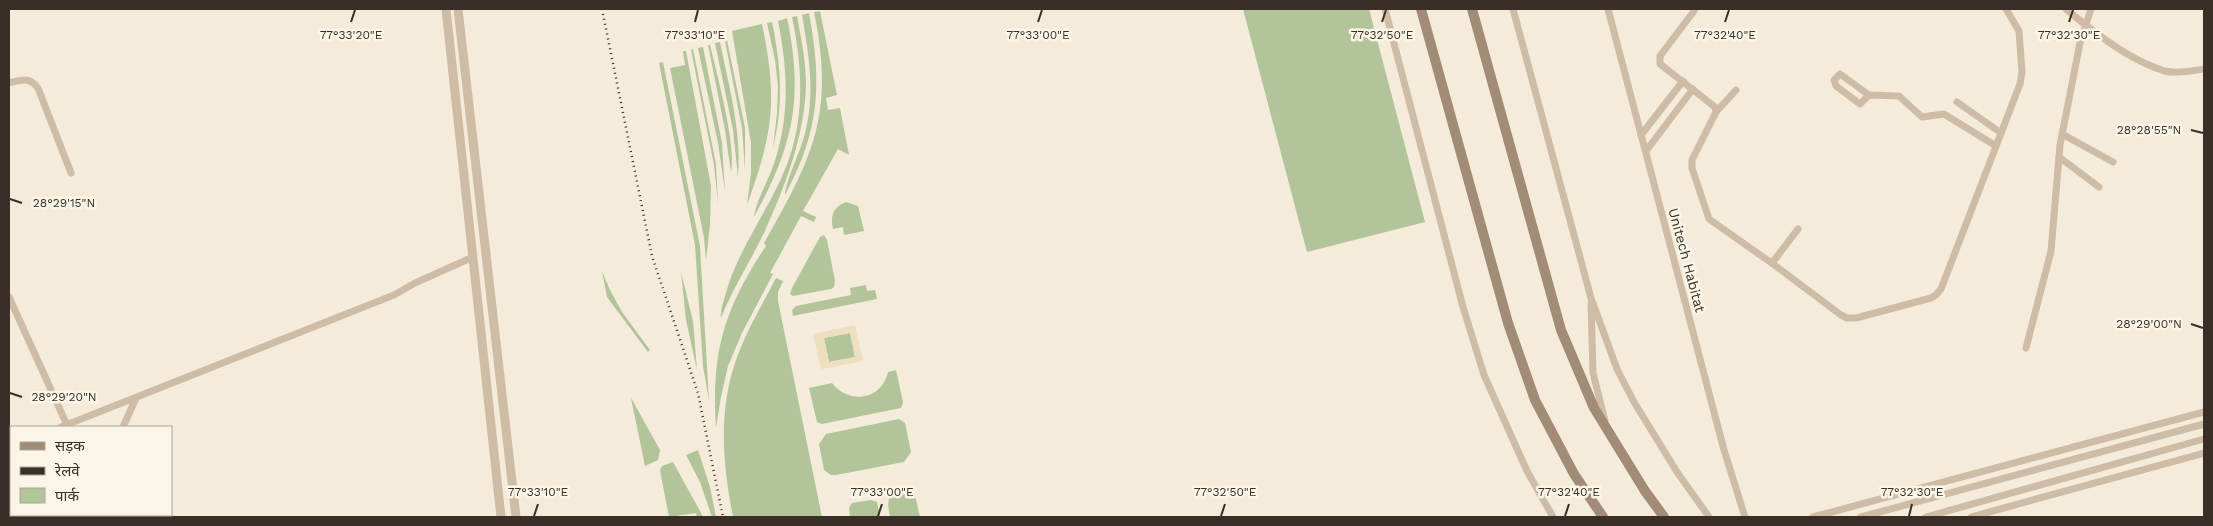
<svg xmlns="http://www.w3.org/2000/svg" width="2213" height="526" font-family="'Work Sans','Noto Sans Devanagari',sans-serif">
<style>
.green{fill:#b2c59a}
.plaza{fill:#eedfc1;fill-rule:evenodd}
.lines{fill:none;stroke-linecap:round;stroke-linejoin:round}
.minor{stroke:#cebca6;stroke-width:7}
.tertiary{stroke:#cebca6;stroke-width:9}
.secondary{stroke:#a28b77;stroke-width:10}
.rail{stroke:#392f27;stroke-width:2.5;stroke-dasharray:1 4;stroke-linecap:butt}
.ticks{fill:none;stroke:#392f27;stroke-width:2}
.labels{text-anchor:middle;stroke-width:5;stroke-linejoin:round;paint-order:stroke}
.street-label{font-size:14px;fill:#392f27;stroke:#fbf5e8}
.ticks-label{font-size:12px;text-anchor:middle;fill:#392f27;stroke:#fbf5e8;stroke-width:5;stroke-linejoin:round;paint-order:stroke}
</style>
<rect width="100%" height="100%" fill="#f4ebdb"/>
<g class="green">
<path d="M1243 9H1369L1425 222 1307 252Z"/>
<path d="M820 11 837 95 826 98 828 110 840 108 849 155 838 149 803 211 816 217 814 222 801 216 770 273 773 274 742 333 728 366 721 397 716 428C711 352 724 309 766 246L764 243C813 157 835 114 814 12Z"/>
<path d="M809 13C822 84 820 130 785 195 785 183 800 152 804 137 816 96 809 56 802 15Z"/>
<path d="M797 16C801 38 806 61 806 84 805 135 785 187 764 233 750 262 733 288 721 318 720 312 723 303 725 296 738 247 772 207 789 159 805 112 802 65 792 17Z"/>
<path d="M787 18C804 99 793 146 754 217 756 201 768 181 774 164 790 114 788 72 778 21Z"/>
<path d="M772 22C781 66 784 104 773 148L777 113 778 86 775 60 767 23Z"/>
<path d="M762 24C778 100 773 133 747 205L751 173V143L732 31Z"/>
<path d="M727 40 745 128V170L742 128 725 41Z"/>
<path d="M720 42C729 87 742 132 738 177L733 130 715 43Z"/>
<path d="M708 45H710C717 74 737 148 731 173L725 130Z"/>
<path d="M703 47 722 143 725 191 718 143 698 48Z"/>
<path d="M693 49 716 164 718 205 714 165 691 50Z"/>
<path d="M683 51H686L711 186 710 225 706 260 704 238 670 68 685 65Z"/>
<path d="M663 62 700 246 709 401 703 366 695 245 659 63Z"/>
<path d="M846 202 858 206 864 231 844 235 843 227 833 229C830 216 833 207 846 202Z"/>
<path d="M824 235 827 240 835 281 834 287 831 289 793 296 790 294 792 288 820 237Z"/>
<path d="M602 271 610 290 622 312 650 350 648 352 607 297Z"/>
<path d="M681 272 693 321 697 370 686 320Z"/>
<path d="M776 278 783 281 778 292V301L822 517H733C723 466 718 414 735 363 745 333 762 305 776 278Z"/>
<path d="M866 285 867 291 875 290 877 299 793 316 792 310 796 306 851 295 850 288Z"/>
<path d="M850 333 855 357 829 362 824 338Z"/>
<path d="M896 370 903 402 901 408 822 424 817 422 809 388 832 383C849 405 882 400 888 372Z"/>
<path d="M631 398 660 450 658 460 645 466Z"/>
<path d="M899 419 905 423 911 452 904 462 836 475H831L824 470 819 444 826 434Z"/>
<path d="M698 450 710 487 716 517H712L700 482 686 455Z"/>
<path d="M673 462 700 511 703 517H697L696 513 669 517 660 470 662 466Z"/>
<path d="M909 493 915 495 920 517H890L888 505 889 498Z"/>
<path d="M871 500 877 502 880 517H850L849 508 852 503Z"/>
</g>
<path class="plaza" d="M855 325 863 361 821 369 813 334ZM850 333 855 357 829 362 824 338Z"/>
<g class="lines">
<g class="minor">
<path d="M1385 9 1463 307 1484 375 1527 471 1553 517"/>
<path d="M1513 9 1591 298 1617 369 1634 402 1677 472 1709 517"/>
<path d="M1608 9 1724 450 1745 517"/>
<path d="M2066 9C2093 32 2130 61 2165 71 2177 74 2193 71 2204 69"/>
<path d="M1694 11 1660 56V64L1715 107 1716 112 1692 160V168L1709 219 1773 264 1841 315 1847 318H1856L1931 298 1936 295 1941 289 2020 84 2022 72 2019 31 2006 9"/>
<path d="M9 83C21 80 29 76 38 88L71 173"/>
<path d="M1869 95 1860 104 1836 86 1834 80 1840 74 1869 95 1899 96 1922 117 1944 114 1996 146"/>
<path d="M1957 102 2001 133"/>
<path d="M1716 112 1736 90"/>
<path d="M2062 134 2113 162"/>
<path d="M1641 135 1683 81"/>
<path d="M1646 151 1693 89"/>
<path d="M2059 157 2099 187"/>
<path d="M1772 263 1798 229"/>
<path d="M9 297 67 425"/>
<path d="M1591 304 1593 373 1605 421"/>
<path d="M2026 348 2051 251 2060 145 2080 43 2091 9"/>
<path d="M61 427 394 295 415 283 473 257"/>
<path d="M123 427 136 398"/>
<path d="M9 449 11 448"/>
<path d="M138 515V517"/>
<path d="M1813 517 2204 412"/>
<path d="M1861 517 2204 424"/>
<path d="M1926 517 2204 439"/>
<path d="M1971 517 2204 453"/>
</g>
<g class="tertiary">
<path d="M446 9 501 517"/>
<path d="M458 9 516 517"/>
</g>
<g class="secondary">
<path d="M1421 9 1508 323 1535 400 1574 474 1603 517"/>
<path d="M1472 9 1561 330 1594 408 1645 491 1664 517"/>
</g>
<path class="rail" d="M602 9 652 256 698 393 723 517"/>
</g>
<path class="ticks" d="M351 22 355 10M695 22 698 10M1038 22 1042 10M1382 22 1386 10M1725 22 1729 10M2069 22 2073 10M2191 130 2203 133M10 199 22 203M2191 324 2203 328M10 393 22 397M534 516 538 504M878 516 882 504M1221 516 1225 504M1565 516 1569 504M1909 516 1912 504"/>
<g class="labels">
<g class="street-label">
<text transform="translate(1687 260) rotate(75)" y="5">Unitech Habitat</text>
</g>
</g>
<g class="ticks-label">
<text x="351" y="39">77°33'20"E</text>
<text x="695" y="39">77°33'10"E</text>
<text x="1038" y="39">77°33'00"E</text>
<text x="1382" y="39">77°32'50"E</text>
<text x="1725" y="39">77°32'40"E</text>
<text x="2069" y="39">77°32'30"E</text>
<text x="2149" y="134">28°28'55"N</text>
<text x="64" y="207">28°29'15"N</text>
<text x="2149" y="328">28°29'00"N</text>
<text x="64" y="401">28°29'20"N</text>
<text x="538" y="496">77°33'10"E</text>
<text x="882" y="496">77°33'00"E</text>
<text x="1225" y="496">77°32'50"E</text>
<text x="1569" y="496">77°32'40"E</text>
<text x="1912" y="496">77°32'30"E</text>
</g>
<rect width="2213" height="526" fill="none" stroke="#392f27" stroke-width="20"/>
<rect x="10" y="426" width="162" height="90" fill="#fbf5e8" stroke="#ada69b"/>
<rect x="20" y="442" width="25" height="8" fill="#a28b77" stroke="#ada69b"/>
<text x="55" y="451" font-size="15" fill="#392f27">सड़क</text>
<rect x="20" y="467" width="25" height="8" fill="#392f27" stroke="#ada69b"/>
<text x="55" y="476" font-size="15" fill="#392f27">रेलवे</text>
<rect x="20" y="488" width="25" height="15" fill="#b2c59a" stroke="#ada69b"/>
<text x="55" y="501" font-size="15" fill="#392f27">पार्क</text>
</svg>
